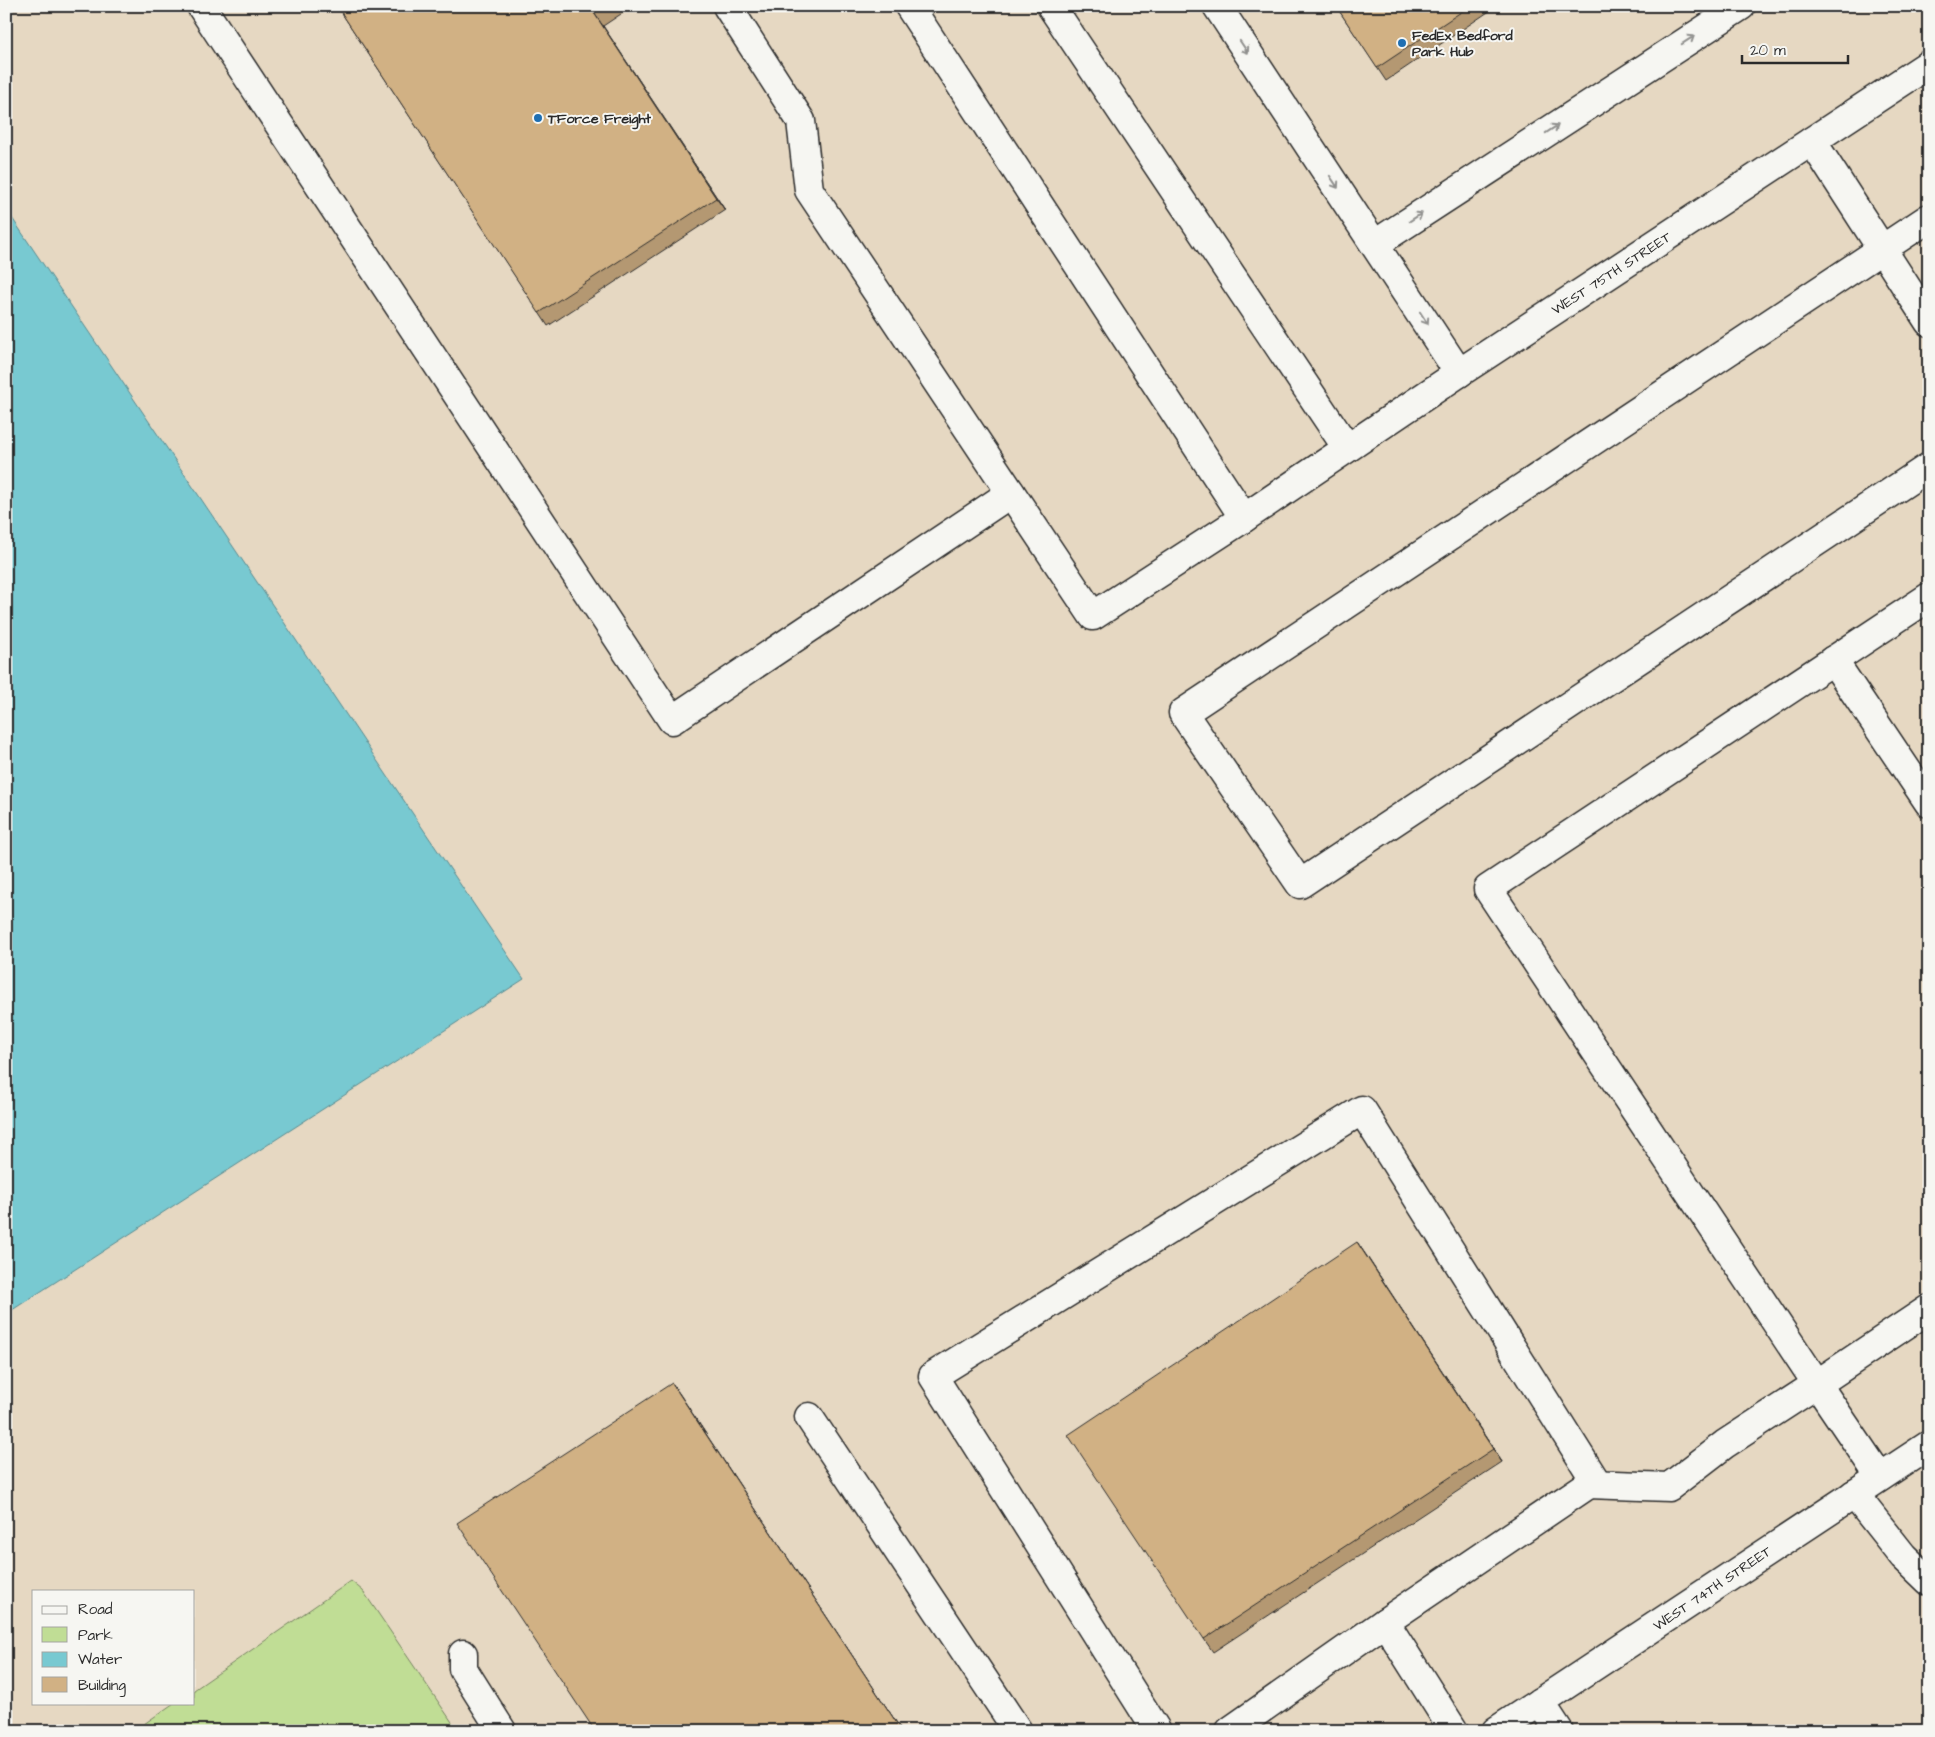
<svg xmlns="http://www.w3.org/2000/svg" width="1935" height="1737" font-family="'Architects Daughter',sans-serif">
<style>
.built{fill:#e6d8c2;fill-rule:evenodd}
.green{fill:#c0dd95;stroke:#768460}
.water{fill:#78c9d1;stroke:#598a8f}
.lines{fill:none;stroke-linecap:round;stroke-linejoin:round}
.minor-casing{stroke:#2b2b2b;stroke-width:31}
.minor{stroke:#f6f6f2;stroke-width:28}
.wall{fill:#b49872;stroke:#2b2b2b}
.shaded-wall{fill:#927c5c;stroke:#2b2b2b}
.building{fill:#d1b184;stroke:#2b2b2b}
.oneway{stroke:#90908e}
.poi-dot{fill:#1f6fb2;stroke:#f6f6f2;stroke-width:2}
.labels{text-anchor:middle;stroke-width:4;stroke-linejoin:round;paint-order:stroke}
.poi-label{font-size:14px;font-weight:bold;fill:#2b2b2b;stroke:#f6f6f2;text-anchor:start}
.street-label{font-size:14px;fill:#2b2b2b;stroke:#f6f6f2}
</style>
<rect width="100%" height="100%" fill="#efe8dc"/>
<filter id="ink" filterUnits="userSpaceOnUse"><feTurbulence type="fractalNoise" baseFrequency=".02" numOctaves="2"/><feDisplacementMap in="SourceGraphic" scale="10" xChannelSelector="R" yChannelSelector="G"/><feConvolveMatrix kernelMatrix="1 2 1 2 8 2 1 2 1" color-interpolation-filters="sRGB"/></filter>
<g filter="url(#ink)">
<path class="built" d="M6 6H1929V1731H6ZM34 1591H194V1703H34Z"/>
<path class="green" d="M351 1581 363 1591 458 1731H134L174 1703H194V1690Z"/>
<path class="water" d="M6 209 524 979 6 1314Z"/>
<g class="lines">
<defs>
<g id="minor">
<path d="M201 6 672 720 1011 493"/>
<path d="M727 6 801 121 809 190 1093 616 1244 518"/>
<path d="M909 6 1244 518 1459 373 1929 64"/>
<path d="M1051 6 1347 448"/>
<path d="M1217 6 1459 373"/>
<path d="M1812 141 1929 322"/>
<path d="M1929 218 1183 713 1300 884 1929 467"/>
<path d="M1375 244 1741 6"/>
<path d="M1833 660 1929 803"/>
<path d="M809 1417 1018 1731"/>
<path d="M1880 1477 1817 1384 1929 1309"/>
<path d="M1588 1484 1669 1487 1725 1444 1817 1384 1488 889 1929 597"/>
<path d="M1854 1494 1903 1556 1929 1581"/>
<path d="M1385 1622 1454 1731"/>
<path d="M463 1654V1669L502 1731"/>
<path d="M1540 1702 1559 1731"/>
<path d="M1157 1731 933 1376 1362 1110 1595 1480 1385 1622 1230 1731"/>
<path d="M1496 1731 1929 1445"/>
</g>
</defs>
<use href="#minor" class="minor-casing"/>
<use href="#minor" class="minor"/>
</g>
<g class="wall">
<path d="M337 6H633L603 26 725 210 548 326Z"/>
<path d="M1336 6H1497L1386 81Z"/>
<path d="M1357 1242 1502 1462 1213 1652 1204 1639Z"/>
</g>
<g class="shaded-wall">
<path d="M594 13 603 26 725 210 716 198Z"/>
<path d="M1357 1242 1366 1255 1502 1462 1493 1449Z"/>
<path d="M672 1383 681 1396 902 1731Z"/>
</g>
<g class="building">
<path d="M337 6H605L594 13 716 198 539 313Z"/>
<path d="M1336 6H1470L1377 68Z"/>
<path d="M1357 1242 1493 1449 1204 1639 1068 1435Z"/>
<path d="M672 1383 902 1731H595L457 1523Z"/>
</g>
<defs><path id="oneway-shaft" d="M-6 0H5M1.5-3L5.5 0L1.5 3" fill="none" stroke-width="1.6" stroke-linecap="round" stroke-linejoin="round" transform="scale(1.25)"/></defs>
<g class="oneway">
<use href="#oneway-shaft" transform="translate(1688 40) rotate(-33)"/>
<use href="#oneway-shaft" transform="translate(1244 47) rotate(56)"/>
<use href="#oneway-shaft" transform="translate(1552 129) rotate(-33)"/>
<use href="#oneway-shaft" transform="translate(1334 182) rotate(56)"/>
<use href="#oneway-shaft" transform="translate(1416 217) rotate(-33)"/>
<use href="#oneway-shaft" transform="translate(1424 318) rotate(57)"/>
</g>
</g>
<g class="poi-dot">
<circle cx="1402" cy="43" r="5"/>
<circle cx="538" cy="118" r="5"/>
</g>
<g class="labels">
<g class="poi-label">
<text x="1412" y="40">FedEx Bedford<tspan x="1412" dy="16">Park Hub</tspan></text>
<text x="548" y="123">TForce Freight</text>
</g>
<g class="street-label">
<text transform="translate(1611 273) rotate(-33)" y="5">WEST 75TH STREET</text>
<text transform="translate(1712 1588) rotate(-34)" y="5">WEST 74TH STREET</text>
</g>
</g>
<rect width="1935" height="1737" fill="none" stroke="#f6f6f2" stroke-width="25"/>
<rect x="12" y="12" width="1910" height="1712" fill="none" stroke="#2b2b2b" stroke-width="2" filter="url(#ink)"/>
<rect x="32" y="1590" width="162" height="115" fill="#f6f6f2" stroke="#a5a5a2"/>
<rect x="42" y="1606" width="25" height="8" fill="#f6f6f2" stroke="#a5a5a2"/>
<text x="78" y="1614" font-size="15" fill="#2b2b2b">Road</text>
<rect x="42" y="1627" width="25" height="15" fill="#c0dd95" stroke="#a5a5a2"/>
<text x="78" y="1640" font-size="15" fill="#2b2b2b">Park</text>
<rect x="42" y="1652" width="25" height="15" fill="#78c9d1" stroke="#a5a5a2"/>
<text x="78" y="1664" font-size="15" fill="#2b2b2b">Water</text>
<rect x="42" y="1677" width="25" height="15" fill="#d1b184" stroke="#a5a5a2"/>
<text x="78" y="1690" font-size="15" fill="#2b2b2b">Building</text>
<path d="M1742 55v8h106v-8" fill="none" stroke="#2b2b2b" stroke-width="2.5"/>
<text x="1750" y="55" font-size="15" fill="#2b2b2b" stroke="#f6f6f2" stroke-width="4" paint-order="stroke">20 m</text>
</svg>
